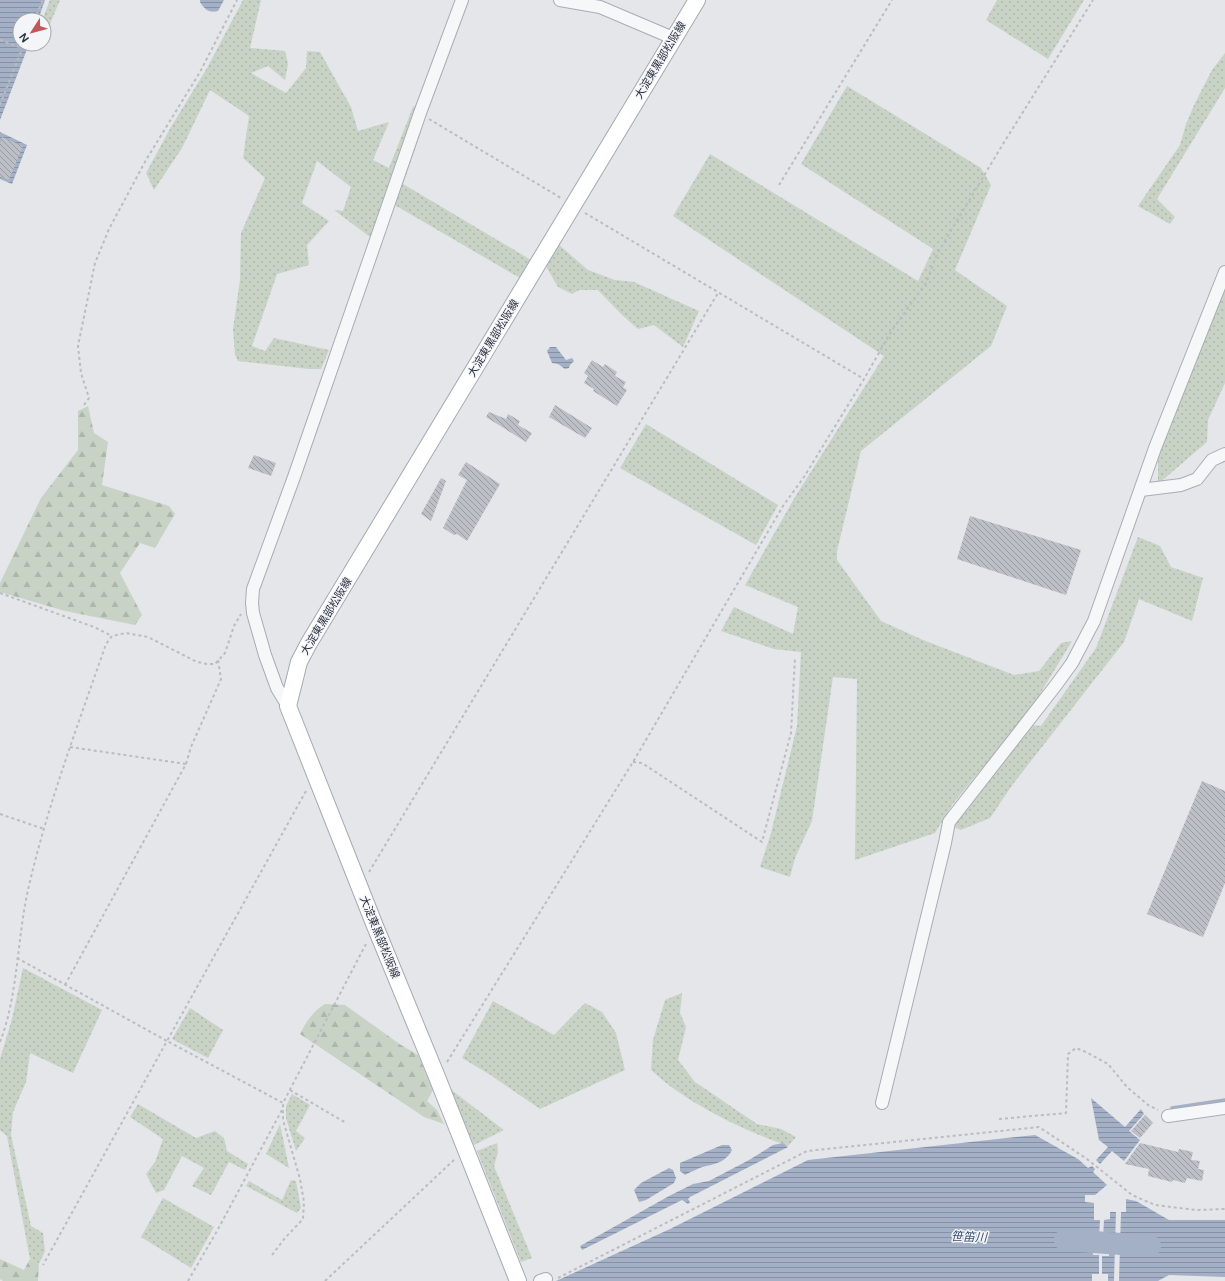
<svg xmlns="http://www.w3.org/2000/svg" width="1225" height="1281" font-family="'DM Sans','Noto Sans JP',sans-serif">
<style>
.grass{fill:url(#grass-dots)}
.forest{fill:url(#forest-firs)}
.water{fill:url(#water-rules)}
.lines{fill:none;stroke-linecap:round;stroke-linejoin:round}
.stream{stroke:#a3b0c6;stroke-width:3.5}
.river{stroke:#a3b0c6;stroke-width:22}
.building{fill:url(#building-back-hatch)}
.minor-casing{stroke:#a9acb4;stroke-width:14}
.major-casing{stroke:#a4a9b5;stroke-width:18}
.path{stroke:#babcc2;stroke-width:2;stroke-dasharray:3 3;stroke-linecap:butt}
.minor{stroke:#f6f7f9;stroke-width:12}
.major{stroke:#fff;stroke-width:16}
.labels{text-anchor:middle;stroke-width:3;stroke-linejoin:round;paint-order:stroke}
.street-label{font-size:11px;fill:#2d3241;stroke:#f3f5f8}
.water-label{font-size:12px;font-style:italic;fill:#3c4e70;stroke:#f3f5f8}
</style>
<defs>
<pattern id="grass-dots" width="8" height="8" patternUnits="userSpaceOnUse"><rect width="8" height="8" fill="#c8d3c6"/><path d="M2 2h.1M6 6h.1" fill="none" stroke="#acb6ab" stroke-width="1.8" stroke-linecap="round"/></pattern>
<pattern id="forest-firs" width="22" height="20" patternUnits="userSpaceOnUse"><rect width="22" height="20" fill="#c8d3c6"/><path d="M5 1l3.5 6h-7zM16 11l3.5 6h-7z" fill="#acb6ab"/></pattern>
<pattern id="water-rules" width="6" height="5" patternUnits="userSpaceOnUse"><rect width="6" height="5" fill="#a3b0c6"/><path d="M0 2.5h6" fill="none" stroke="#8590a2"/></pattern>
<pattern id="building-back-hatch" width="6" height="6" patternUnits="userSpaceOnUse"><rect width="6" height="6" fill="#bcbfc6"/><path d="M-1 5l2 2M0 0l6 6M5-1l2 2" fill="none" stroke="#999ca2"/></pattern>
</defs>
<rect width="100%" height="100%" fill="#e4e6ea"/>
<g class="grass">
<path d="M50 0H60L48 29 44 27V20H42Z"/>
<path d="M243 0H261L250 48 285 51 288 64 285 80 268 66 251 73 286 93 306 68 307 51 320 52 351 107 358 131 389 122 373 160 389 168 413 107 420 104 393 181 370 237 334 210 343 211 351 187 317 161 302 203 329 221 307 245 309 265 277 274 252 346 265 351 274 338 329 350 321 369H309L238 361 235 355 233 329 240 280 241 233 265 178 243 158 249 116 210 90 182 148 154 190 146 173 171 127 207 68Z"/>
<path d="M997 0H1084L1048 59 986 20Z"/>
<path d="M1225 53V88L1157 199 1175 217 1170 224 1138 206 1180 145 1186 124 1195 103 1212 70Z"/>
<path d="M847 86 981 168 991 185 955 270 1007 306 991 346 861 451 837 551V560L881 621 923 640 1014 675 1039 671 1061 643 1072 641 1032 707 952 805 935 833 855 860 857 679 833 677 812 821 795 858 790 877 760 867 771 833 797 726 801 652 774 649 721 631 734 607 793 634 798 607 745 585 795 497 884 356 673 216 710 154 918 281 933 249 801 164Z"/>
<path d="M418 127 421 132 403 184 531 260 520 278 393 204Z"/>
<path d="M558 244 588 270 615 280 634 282 699 311 683 347 654 325 638 329 621 314 598 290H579L572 294 558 287 547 268V262Z"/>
<path d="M1225 285V383L1208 420 1207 442 1158 484V458Z"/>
<path d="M646 424 778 505 756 545 620 468Z"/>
<path d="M1138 537 1160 546 1171 567 1203 578 1192 621 1139 599 1124 642 1013 784 990 818 961 830 952 826 1030 725 1041 726 1096 648Z"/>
<path d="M23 968 102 1010 73 1073 30 1053 26 1082 13 1112 11 1135 31 1226 43 1233 45 1251 39 1264 30 1259 7 1136 0 1130V1059L12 1019Z"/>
<path d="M682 993 680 1013 686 1027 678 1060 695 1082 757 1124 781 1129 796 1137 788 1146C743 1130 686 1103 651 1070L653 1040 665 1000Z"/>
<path d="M493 1001 554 1035 585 1003 602 1012 616 1033 625 1070 540 1109 489 1074 462 1058Z"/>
<path d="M190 1008 223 1030 208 1058 172 1039Z"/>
<path d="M450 1089 504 1130 474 1145Z"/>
<path d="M292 1094 310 1105 296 1131 305 1138 296 1151 286 1118V1106Z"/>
<path d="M138 1104 196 1138 215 1131 224 1138 227 1151 248 1164 245 1170 229 1162 211 1195 192 1186 204 1168 182 1156 164 1190 156 1193 146 1174 155 1162 163 1139 130 1117Z"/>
<path d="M280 1124 289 1168 266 1154Z"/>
<path d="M497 1143 498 1152 494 1166 532 1258 521 1262 477 1151Z"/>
<path d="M291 1180 296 1181 301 1208 297 1213 246 1186 249 1181 282 1200Z"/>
<path d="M163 1198 214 1227 191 1268 141 1237Z"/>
</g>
<g class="forest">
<path d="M88 406 94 433 108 442 102 485 169 506 175 514 155 548 140 543 120 573 142 615 135 625 65 611 0 592V583L41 498 78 450V411Z"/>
<path d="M325 1004 345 1005 401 1045 418 1055 433 1090 427 1101 437 1110 444 1124 424 1117 300 1034C306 1022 313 1011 325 1004Z"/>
<path d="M0 1259 24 1270 30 1259 39 1264 38 1281H3L0 1279Z"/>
</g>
<g class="water">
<path d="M0 0H45L38 20H20V44H29L0 120Z"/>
<path d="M200 0H224L218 11C209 13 205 10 200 2Z"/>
<path d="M0 132 27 145 12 184 0 179Z"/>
<path d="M550 347H556L566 360 572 358 574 361 570 365 569 368 565 369 558 364 552 363 547 351Z"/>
<path d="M1091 1098 1125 1127 1141 1109 1144 1114 1129 1131 1140 1140 1124 1161 1112 1151 1100 1164 1096 1160 1108 1147 1099 1140Z"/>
<path d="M1035 1135 1078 1159 1088 1168 1092 1166 1095 1169 1093 1172 1107 1185 1095 1195H1085V1202L1094 1203V1220H1100L1099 1238 1094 1239 1093 1255H1099V1274H1092V1281H556L670 1229 808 1160Z"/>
<path d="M783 1143 788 1147 690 1197 688 1199 690 1202 688 1204 682 1200 582 1250 580 1246 669 1196 693 1184 709 1181 749 1160 773 1145Z"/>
<path d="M722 1145H729L732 1150C727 1161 716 1164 706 1166 698 1168 691 1172 685 1175L680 1171V1163Z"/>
<path d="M669 1168 673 1170 676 1178 674 1183 646 1200 639 1202 634 1190 641 1183Z"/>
<path d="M1126 1199 1136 1201 1169 1220H1225V1277L1169 1275 1158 1281H1119L1121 1212H1126Z"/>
<path d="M1110 1212H1116L1114 1281H1108V1274H1102V1256H1109V1239H1103L1104 1220 1110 1219Z"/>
</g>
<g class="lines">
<path class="stream" d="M1172 1108 1225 1100"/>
<path class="river" d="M1065 1240 1150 1246"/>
</g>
<g class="building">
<path d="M2 137 23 146 9 180 0 177V143Z"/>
<path d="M592 360 603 367 605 364 617 372 615 376 626 382 623 387 627 390 617 406 593 391 594 389 584 383 588 376 584 373Z"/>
<path d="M555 405 592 428 585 438 549 417Z"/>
<path d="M489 412 506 419 508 414 520 421 518 425 532 433 526 442 486 417Z"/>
<path d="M254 455 276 463 271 476 248 468Z"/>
<path d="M466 462 500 484 467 541 457 534 454 535 443 528 467 480 458 475Z"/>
<path d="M441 478 446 481 431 521 421 514Z"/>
<path d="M970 516 1081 550 1066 595 957 559Z"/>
<path d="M1202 781 1225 791V883L1203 937 1147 914Z"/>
<path d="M1145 1115 1153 1123 1140 1138 1131 1131Z"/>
<path d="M1140 1143 1178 1152 1179 1149 1193 1152 1191 1160 1200 1161 1198 1169 1204 1170 1202 1181 1187 1178 1185 1183 1173 1180 1172 1182 1148 1176 1149 1169 1125 1164Z"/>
</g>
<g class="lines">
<defs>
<g id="minor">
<path d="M560 0 600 7 673 38"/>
<path d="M1141 490 1181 485 1197 479 1212 460 1225 454"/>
<path d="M288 706 277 688 265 655 253 613 252 603 253 589 294 477 420 113 462 0"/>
<path d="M882 1103 945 843 949 822 1056 685 1072 663 1094 621 1155 448 1225 272"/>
<path d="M1168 1116 1225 1108"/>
<path d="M540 1281 546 1279"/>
</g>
<path id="major" d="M518 1281 437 1077 375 926 288 706 299 662 309 643 697 0"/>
</defs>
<use href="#minor" class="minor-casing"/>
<use href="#major" class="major-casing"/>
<g class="path">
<path d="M34 20 43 0"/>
<path d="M0 40 22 48"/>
<path d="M0 94 4 95"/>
<path d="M0 105 24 44"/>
<path d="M429 119 561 198"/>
<path d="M779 185 892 0"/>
<path d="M585 213 864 379"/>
<path d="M84 405 89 398 81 373 78 346 95 263 109 229 146 160 200 72 237 0"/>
<path d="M0 593 94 627 112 636"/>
<path d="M70 747 186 764"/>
<path d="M633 762 642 763 762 842 791 733 795 657"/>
<path d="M306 791 167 1041 283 1103 367 942"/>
<path d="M0 814 44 829"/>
<path d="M369 872 718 293"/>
<path d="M17 958 167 1041 43 1265"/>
<path d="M65 985 186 764 191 747 221 679 218 660"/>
<path d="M0 1042C18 996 17 939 28 890 47 806 78 725 106 644L112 636 126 633 148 637 197 662 207 664H215L225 653 234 626 241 614"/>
<path d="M447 1062 633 762 783 506 804 477 864 379 892 330 926 283 937 254 1003 144 1093 0"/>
<path d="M290 1090 346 1123"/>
<path d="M999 1119 1066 1113 1068 1054 1076 1048 1086 1052 1108 1064 1127 1087 1148 1105 1158 1110"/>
<path d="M272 1255 285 1238 303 1219 304 1202 300 1179 283 1120V1103"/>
<path d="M558 1278 807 1151 1039 1127 1087 1159 1132 1195 1155 1205 1196 1210 1225 1209"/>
<path d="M188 1281 217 1231 283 1108"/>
<path d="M325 1281 455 1159"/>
</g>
<use href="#minor" class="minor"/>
<use href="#major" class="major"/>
</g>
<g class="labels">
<g class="street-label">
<text transform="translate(660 60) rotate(-59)" y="4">大淀東黒部松阪線</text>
<text transform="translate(493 338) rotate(-59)" y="4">大淀東黒部松阪線</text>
<text transform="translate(326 616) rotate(-59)" y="4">大淀東黒部松阪線</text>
<text transform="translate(380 937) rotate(68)" y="4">大淀東黒部松阪線</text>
</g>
<g class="water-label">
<text transform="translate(969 1237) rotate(2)" y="4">笹笛川</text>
</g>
</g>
<g transform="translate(32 32) rotate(234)"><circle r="19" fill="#f3f5f8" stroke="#a4a7af"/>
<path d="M0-3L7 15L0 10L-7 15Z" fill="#c0585c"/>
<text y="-6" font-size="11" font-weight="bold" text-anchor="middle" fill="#2d3241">N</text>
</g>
</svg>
